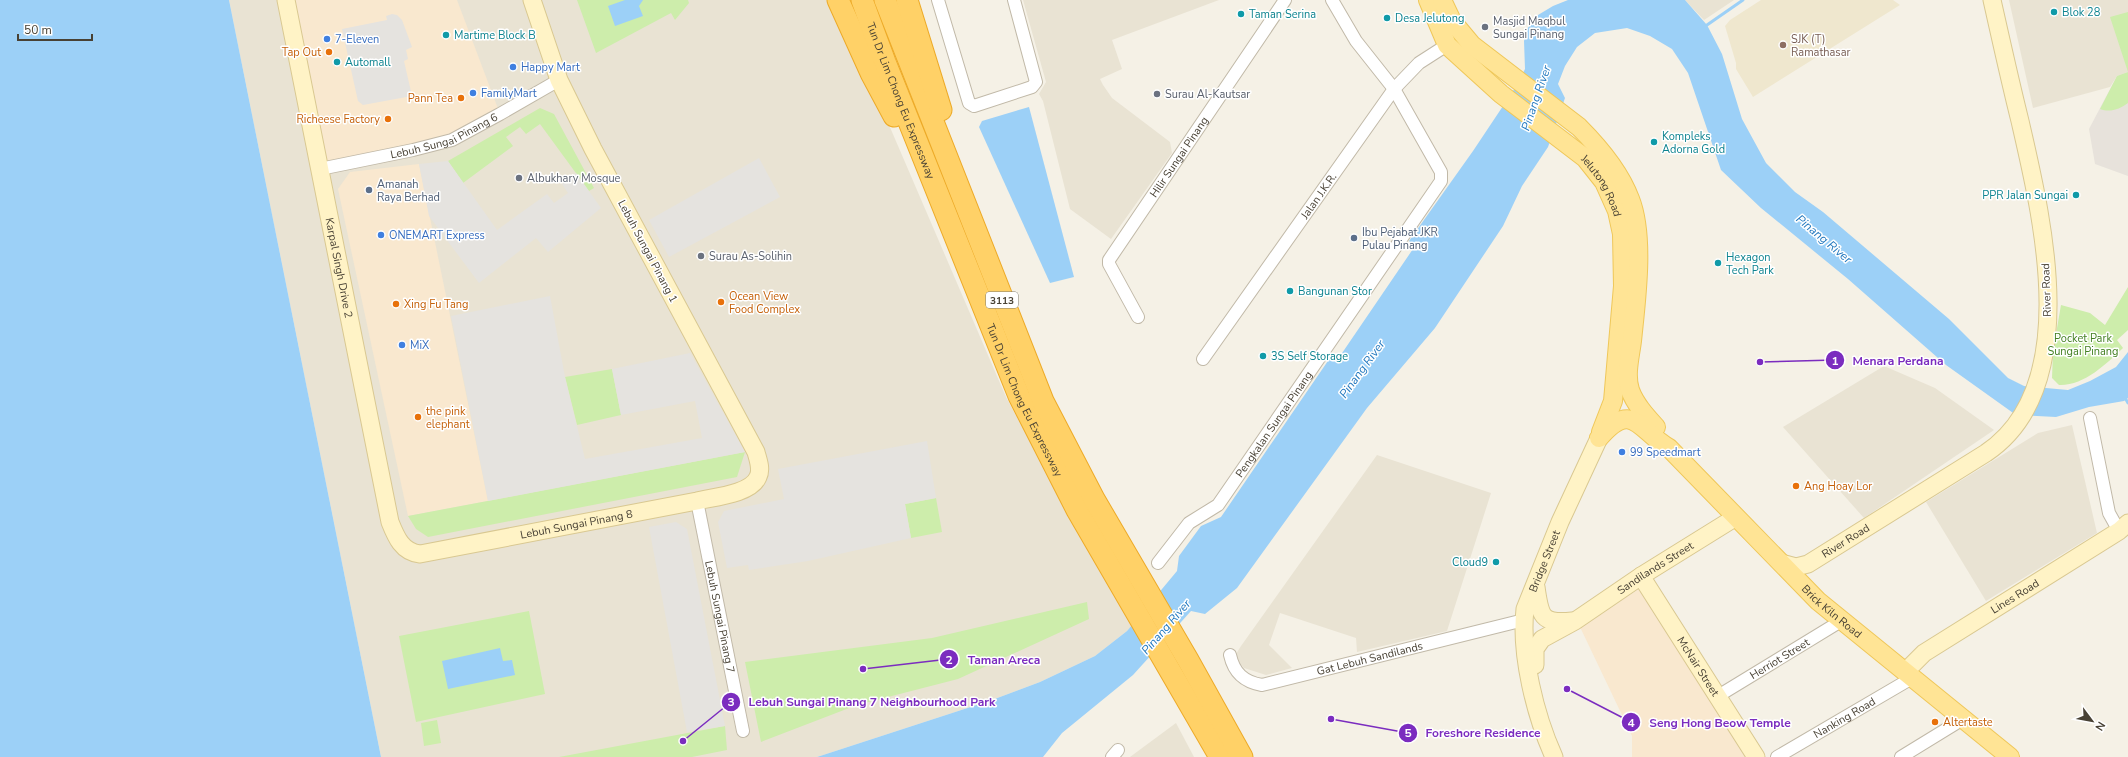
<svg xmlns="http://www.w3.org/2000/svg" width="2128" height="757" font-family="'Nunito Sans',sans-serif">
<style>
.residential{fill:#e9e3d3}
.commercial{fill:#f9e8cf}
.industrial{fill:#e7e2db}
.education{fill:#efe7ce}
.green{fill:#cdedab}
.parking{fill:#e5e3df}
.water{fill:#9cd0f7}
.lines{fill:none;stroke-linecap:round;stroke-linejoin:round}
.stream{stroke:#9cd0f7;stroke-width:3}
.street-casing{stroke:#c1b9a8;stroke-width:14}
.secondary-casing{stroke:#d9c891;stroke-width:19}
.primary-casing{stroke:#efc759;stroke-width:20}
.highway-casing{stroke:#edaa28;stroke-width:23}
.street{stroke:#fff;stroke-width:12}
.secondary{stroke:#fff3c6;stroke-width:17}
.primary{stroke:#ffe495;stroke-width:18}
.highway{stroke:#ffd167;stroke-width:21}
.culture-dot{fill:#0f9aa8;stroke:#fff;stroke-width:1.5}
.worship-dot{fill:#6b7280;stroke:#fff;stroke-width:1.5}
.shop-dot{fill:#3f7fe0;stroke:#fff;stroke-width:1.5}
.education-dot{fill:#8d6e63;stroke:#fff;stroke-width:1.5}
.food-dot{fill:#e8710a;stroke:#fff;stroke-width:1.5}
.service-dot{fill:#5c6f8a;stroke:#fff;stroke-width:1.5}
.labels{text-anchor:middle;stroke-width:3;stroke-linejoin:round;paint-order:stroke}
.shield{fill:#fff;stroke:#7f7a71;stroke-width:1}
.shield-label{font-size:10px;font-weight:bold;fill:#484134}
.culture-label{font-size:11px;fill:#0d838f;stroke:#fff;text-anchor:start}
.worship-label{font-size:11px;fill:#5b616d;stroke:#fff;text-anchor:start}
.shop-label{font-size:11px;fill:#366cbe;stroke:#fff;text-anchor:start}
.education-label{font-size:11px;fill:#785e54;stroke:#fff;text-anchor:start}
.food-label{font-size:11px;fill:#c56008;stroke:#fff;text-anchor:start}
.street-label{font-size:11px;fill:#484134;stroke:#fff}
.service-label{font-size:11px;fill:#4e5e75;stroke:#fff;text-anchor:start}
.park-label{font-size:11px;fill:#438022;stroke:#fff}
.water-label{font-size:12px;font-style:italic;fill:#2379bf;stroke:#fff}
.leader{fill:none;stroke:#7b2cbf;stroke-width:1.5}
.callout-dot{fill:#7b2cbf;stroke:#fff;stroke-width:1.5}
.mark-label{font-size:12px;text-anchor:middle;font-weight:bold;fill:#fff}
.callout-label{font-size:12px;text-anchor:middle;font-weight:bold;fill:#7b2cbf;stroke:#fff;stroke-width:3;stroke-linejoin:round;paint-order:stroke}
</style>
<rect width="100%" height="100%" fill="#f5f1e6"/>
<g class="residential">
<path d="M229 0H838L883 111 1006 397 1066 508 1133 624 1127 631 1095 656 1040 682 992 700 817 757H381Z"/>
<path d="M1023 0H1219L1112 40 1122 69 1100 79 1103 85 1112 98 1170 142 1172 153 1111 239 1070 209 1043 101 1039 94 1046 82Z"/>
<path d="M1685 0H1734L1704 20Z"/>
<path d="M2009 0H2128V72L2117 76 2110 87 2033 108Z"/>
<path d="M1884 366 1935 388 1994 430 1864 518 1783 427Z"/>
<path d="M2072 425 2097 533 1986 601 1926 502 2038 433Z"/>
<path d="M1377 455 1491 493 1447 631 1357 652 1356 638 1280 613 1269 645 1292 668 1266 675 1244 668 1239 662 1236 654 1241 646Z"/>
<path d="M1176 723 1194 757H1130Z"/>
</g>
<g class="commercial">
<path d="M286 0H457L500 114 452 140 320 169Z"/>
<path d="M419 164 488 501 408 516 338 189 350 172Z"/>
<path d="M1639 589 1644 591 1745 757H1632V736L1580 627Z"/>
</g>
<path class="industrial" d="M2128 72V176L2095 164 2089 129 2117 76Z"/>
<path class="education" d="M1761 0H1893L1900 5 1753 97 1736 69V63L1725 26 1730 20Z"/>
<g class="green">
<path d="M577 0H688L689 3 675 20 671 13 596 53Z"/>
<path d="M2128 12V103C2120 109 2110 113 2100 109L2117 76 2128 72 2110 17Z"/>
<path d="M540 108 554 114 594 188 589 191 540 124 526 134 520 127 506 137 513 146 463 183 448 161Z"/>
<path d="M2128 287V330L2117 340 2123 348C2106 364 2084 386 2059 385L2052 378 2053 351 2061 305 2090 313 2105 325Z"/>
<path d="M612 369 621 415 577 425 565 377Z"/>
<path d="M745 452 737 477 428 537 416 529 408 516Z"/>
<path d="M936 498 942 532 911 538 905 504Z"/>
<path d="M1087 602 1089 619 958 679 857 705 761 742 745 662 932 638Z"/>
<path d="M529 611 545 694 416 722 399 636Z"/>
<path d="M437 720 441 743 424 746 421 723Z"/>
<path d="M725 726 727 750 692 757H559Z"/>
</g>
<g class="parking">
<path d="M392 14 397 15 402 20 412 47 406 50 408 59 404 61 412 96 363 105 358 101 342 29 387 20 386 16Z"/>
<path d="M759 158 780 197 669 257 649 220Z"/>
<path d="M448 161 497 230 547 194 554 203 568 193 562 184 576 173 601 208 548 252 536 238 479 283 429 216 419 164Z"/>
<path d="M550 296 565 377 585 459 702 438 695 401 621 415 612 369 690 353 745 452 488 501 451 316Z"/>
<path d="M927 441 936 498 905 504 911 538 808 561 749 570 748 565 727 568 718 522 724 511 784 499 778 469Z"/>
<path d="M676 522 687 529 725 726 687 732 649 527Z"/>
</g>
<g class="water">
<path d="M0 0H229L381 757H0Z"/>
<path d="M625 0H643L639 6 643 16 615 26 608 6Z"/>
<path d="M1568 0H1685L1707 25 1722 54 1742 119 1766 163 1795 192 1823 212 1949 319 2008 378 2024 386 2068 390 2090 381 2116 367 2128 352V398L2124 401 2089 407 2056 417 2016 415 1946 365 1848 279 1761 208 1721 170 1688 73 1672 49 1650 36 1627 28 1595 33 1577 47 1565 66 1558 84 1565 98 1548 147 1522 186 1503 226 1435 328 1367 408 1237 588 1205 614 1191 611 1133 675 1062 733 1043 757H817L992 700 1040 682 1095 656 1127 631 1177 571 1179 556 1201 526 1221 517 1332 355 1338 359 1415 246 1409 241 1473 151 1517 85 1525 69 1524 41 1527 29 1538 15 1553 6Z"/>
<path d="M1029 107 1074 277 1050 283 979 127 982 121Z"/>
<path d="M500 648 503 661 512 660 515 675 448 689 442 661Z"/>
</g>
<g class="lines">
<g class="stream">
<path d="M1707 25 1743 0"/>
<path d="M2124 396 2128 403"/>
</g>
<defs>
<g id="street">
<path d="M938 0 969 103 974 106 1032 87 1036 82 1014 0"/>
<path id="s1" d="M320 169 413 150 452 140 500 114 559 80"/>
<path id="s2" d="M1138 317 1109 264V260L1285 0"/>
<path id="s3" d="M1203 359 1394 89 1419 63 1447 45"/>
<path d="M2090 418 2109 513 2119 531"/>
<path id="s4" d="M697 501 743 731"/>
<path id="s5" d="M1158 563 1189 523 1218 505 1441 181V172L1394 89 1356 41 1332 0"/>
<path id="s6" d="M1230 655C1234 673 1244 682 1262 685L1524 620"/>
<path id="s7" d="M1718 696 1841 621"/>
<path d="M1112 757 1118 750"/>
<path id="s8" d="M1777 757 1912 678"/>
<path d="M1901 757 1963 719"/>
</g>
<g id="secondary">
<path id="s9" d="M286 0 390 522C396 537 402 552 420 554L697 501C714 497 751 494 758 477 762 469 758 460 756 452L593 149 559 80 532 0"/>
<path id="s10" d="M1781 563 1796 567 1808 564 1986 453C2084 387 2042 217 2020 121 2010 81 2001 40 1992 0"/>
<path id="s11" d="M1641 576 1756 757"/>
<path d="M1536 587C1540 616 1541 624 1572 621"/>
<path id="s12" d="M1535 665V649L1542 639 1575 621 1641 576 1736 517"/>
<path id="s13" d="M1905 672 1924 653 2119 531 2128 523"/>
<path id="s14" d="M1554 757C1535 715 1520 654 1525 609L1560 522 1599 438"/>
</g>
<g id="primary">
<path id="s15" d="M1428 0 1447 45 1501 94 1585 158 1604 182 1617 211 1622 234 1623 286 1613 401 1601 432"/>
<path d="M1442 0 1452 21 1472 45 1579 127C1599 147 1620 172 1630 199 1645 237 1636 301 1632 341 1630 357 1625 375 1630 390 1635 404 1646 416 1656 427"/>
<path id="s16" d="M1599 438C1633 399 1638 430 1669 448L1818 601 2010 757"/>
</g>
<g id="highway">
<path d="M838 0 871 73 894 116"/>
<path id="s17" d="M862 0 885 62 1019 396 1077 510 1220 757"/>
<path d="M885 0 1043 401 1094 499 1188 660 1242 757"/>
<path d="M907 0 941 110"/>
</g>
</defs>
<use href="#street" class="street-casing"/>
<use href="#secondary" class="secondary-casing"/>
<use href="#primary" class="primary-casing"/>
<use href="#highway" class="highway-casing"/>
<use href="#street" class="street"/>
<use href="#secondary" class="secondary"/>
<use href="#primary" class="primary"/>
<use href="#highway" class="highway"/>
</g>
<g class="culture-dot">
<circle cx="2054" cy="12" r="4"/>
<circle cx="1241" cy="14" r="4"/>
<circle cx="1387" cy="18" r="4"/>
<circle cx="446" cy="35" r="4"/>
<circle cx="337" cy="62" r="4"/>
<circle cx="1654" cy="142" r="4"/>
<circle cx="2076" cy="195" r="4"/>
<circle cx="1718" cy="263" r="4"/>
<circle cx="1290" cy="291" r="4"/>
<circle cx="1263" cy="356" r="4"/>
<circle cx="1496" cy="562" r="4"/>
</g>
<g class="worship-dot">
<circle cx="1485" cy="27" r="4"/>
<circle cx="1157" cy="94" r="4"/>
<circle cx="519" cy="178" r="4"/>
<circle cx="701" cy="256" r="4"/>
</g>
<g class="shop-dot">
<circle cx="327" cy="39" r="4"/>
<circle cx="513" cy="67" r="4"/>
<circle cx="473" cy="93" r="4"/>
<circle cx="381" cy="235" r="4"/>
<circle cx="402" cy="345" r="4"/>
<circle cx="1622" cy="452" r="4"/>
</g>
<circle class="education-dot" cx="1783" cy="45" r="4"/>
<g class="food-dot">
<circle cx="329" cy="52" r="4"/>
<circle cx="461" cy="98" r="4"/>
<circle cx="388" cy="119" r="4"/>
<circle cx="721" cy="302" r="4"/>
<circle cx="396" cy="304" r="4"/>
<circle cx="418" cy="417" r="4"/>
<circle cx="1796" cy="486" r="4"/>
<circle cx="1935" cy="722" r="4"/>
</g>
<g class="service-dot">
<circle cx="369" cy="190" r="4"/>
<circle cx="1354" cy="238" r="4"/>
</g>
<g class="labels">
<rect class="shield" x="986" y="292" width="32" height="16" rx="3"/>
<g class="shield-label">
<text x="1002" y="304">3113</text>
</g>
<g class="culture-label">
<text x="2062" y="16">Blok 28</text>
<text x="1249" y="18">Taman Serina</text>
<text x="1395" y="22">Desa Jelutong</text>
<text x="454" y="39">Martime Block B</text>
<text x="345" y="66">Automall</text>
<text x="1662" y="140">Kompleks<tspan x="1662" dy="13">Adorna Gold</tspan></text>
<text x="2068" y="199" text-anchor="end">PPR Jalan Sungai</text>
<text x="1726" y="261">Hexagon<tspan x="1726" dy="13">Tech Park</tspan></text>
<text x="1298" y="295">Bangunan Stor</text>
<text x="1271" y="360">3S Self Storage</text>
<text x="1488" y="566" text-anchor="end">Cloud9</text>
</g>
<g class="worship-label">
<text x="1493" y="25">Masjid Maqbul<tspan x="1493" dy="13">Sungai Pinang</tspan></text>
<text x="1165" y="98">Surau Al-Kautsar</text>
<text x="527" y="182">Albukhary Mosque</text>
<text x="709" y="260">Surau As-Solihin</text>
</g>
<g class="shop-label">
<text x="335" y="43">7-Eleven</text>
<text x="521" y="71">Happy Mart</text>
<text x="481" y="97">FamilyMart</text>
<text x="389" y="239">ONEMART Express</text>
<text x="410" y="349">MiX</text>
<text x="1630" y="456">99 Speedmart</text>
</g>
<g class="education-label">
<text x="1791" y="43">SJK (T)<tspan x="1791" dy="13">Ramathasar</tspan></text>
</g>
<g class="food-label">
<text x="321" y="56" text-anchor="end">Tap Out</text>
<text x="453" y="102" text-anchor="end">Pann Tea</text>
<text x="380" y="123" text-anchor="end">Richeese Factory</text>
<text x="729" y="300">Ocean View<tspan x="729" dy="13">Food Complex</tspan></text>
<text x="404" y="308">Xing Fu Tang</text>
<text x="426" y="415">the pink<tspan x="426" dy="13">elephant</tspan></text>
<text x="1804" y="490">Ang Hoay Lor</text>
<text x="1943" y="726">Altertaste</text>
</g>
<g class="street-label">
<text dy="4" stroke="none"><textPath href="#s17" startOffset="108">Tun Dr Lim Chong Eu Expressway</textPath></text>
<text dy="4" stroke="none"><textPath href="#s1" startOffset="129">Lebuh Sungai Pinang 6</textPath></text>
<text dy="4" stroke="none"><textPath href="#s2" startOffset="189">Hilir Sungai Pinang</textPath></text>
<text dy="4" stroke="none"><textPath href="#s15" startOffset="260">Jelutong Road</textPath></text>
<text dy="4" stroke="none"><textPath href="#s3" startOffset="200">Jalan J.K.R.</textPath></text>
<text transform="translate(648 251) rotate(62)" y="4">Lebuh Sungai Pinang 1</text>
<text dy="4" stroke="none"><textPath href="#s9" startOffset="273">Karpal Singh Drive 2</textPath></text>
<text transform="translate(2046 290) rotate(-92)" y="4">River Road</text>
<text dy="4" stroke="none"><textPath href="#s17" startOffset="432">Tun Dr Lim Chong Eu Expressway</textPath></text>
<text dy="4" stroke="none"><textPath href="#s5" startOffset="183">Pengkalan Sungai Pinang</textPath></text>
<text dy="4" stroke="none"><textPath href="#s9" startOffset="738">Lebuh Sungai Pinang 8</textPath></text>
<text dy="4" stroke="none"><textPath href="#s10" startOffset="72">River Road</textPath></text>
<text dy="4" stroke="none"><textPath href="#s14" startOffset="204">Bridge Street</textPath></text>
<text dy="4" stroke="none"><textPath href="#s12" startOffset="162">Sandilands Street</textPath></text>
<text dy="4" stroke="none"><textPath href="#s13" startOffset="134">Lines Road</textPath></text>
<text dy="4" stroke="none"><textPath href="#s16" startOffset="317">Brick Kiln Road</textPath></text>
<text dy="4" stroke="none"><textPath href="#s4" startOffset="118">Lebuh Sungai Pinang 7</textPath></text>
<text dy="4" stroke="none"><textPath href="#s6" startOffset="158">Gat Lebuh Sandilands</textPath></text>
<text dy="4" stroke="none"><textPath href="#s7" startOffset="72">Herriot Street</textPath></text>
<text dy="4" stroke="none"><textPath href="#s11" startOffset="107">McNair Street</textPath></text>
<text dy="4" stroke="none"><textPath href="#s8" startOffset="78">Nanking Road</textPath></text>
</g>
<g class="service-label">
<text x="377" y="188">Amanah<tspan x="377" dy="13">Raya Berhad</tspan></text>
<text x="1362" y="236">Ibu Pejabat JKR<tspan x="1362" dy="13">Pulau Pinang</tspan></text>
</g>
<g class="park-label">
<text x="2083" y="342">Pocket Park<tspan x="2083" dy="13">Sungai Pinang</tspan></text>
</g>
<g class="water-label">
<text transform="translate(1536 98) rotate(-71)" y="4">Pinang River</text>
<text transform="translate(1824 239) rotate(40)" y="4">Pinang River</text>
<text transform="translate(1362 369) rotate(-54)" y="4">Pinang River</text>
<text transform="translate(1166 627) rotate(-49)" y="4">Pinang River</text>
</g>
</g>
<path class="leader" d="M1760 362L1835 360M863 669L949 659M683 741L731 702M1567 689L1631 722M1331 719L1408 733"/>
<g class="callout-dot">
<circle cx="1760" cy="362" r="4"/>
<circle cx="863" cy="669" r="4"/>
<circle cx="683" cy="741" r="4"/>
<circle cx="1567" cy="689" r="4"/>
<circle cx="1331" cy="719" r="4"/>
<circle cx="1835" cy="360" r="10"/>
<circle cx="949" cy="659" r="10"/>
<circle cx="731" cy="702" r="10"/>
<circle cx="1631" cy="722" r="10"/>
<circle cx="1408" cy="733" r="10"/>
</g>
<g class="mark-label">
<text x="1835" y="365">1</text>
<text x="949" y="664">2</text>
<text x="731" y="706">3</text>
<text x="1631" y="727">4</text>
<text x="1408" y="737">5</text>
</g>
<g class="callout-label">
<text x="1898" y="365">Menara Perdana</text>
<text x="1004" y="664">Taman Areca</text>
<text x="872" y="706">Lebuh Sungai Pinang 7 Neighbourhood Park</text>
<text x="1720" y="727">Seng Hong Beow Temple</text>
<text x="1483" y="737">Foreshore Residence</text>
</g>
<g transform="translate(2092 721) rotate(122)" stroke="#ffffff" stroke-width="3" paint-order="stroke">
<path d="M0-3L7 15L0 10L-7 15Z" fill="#484134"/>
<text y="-6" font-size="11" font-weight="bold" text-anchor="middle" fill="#484134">N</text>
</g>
<path d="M18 34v6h74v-6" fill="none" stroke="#484134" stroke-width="2"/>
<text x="24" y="34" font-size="12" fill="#484134" stroke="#ffffff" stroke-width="3" paint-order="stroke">50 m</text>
</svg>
